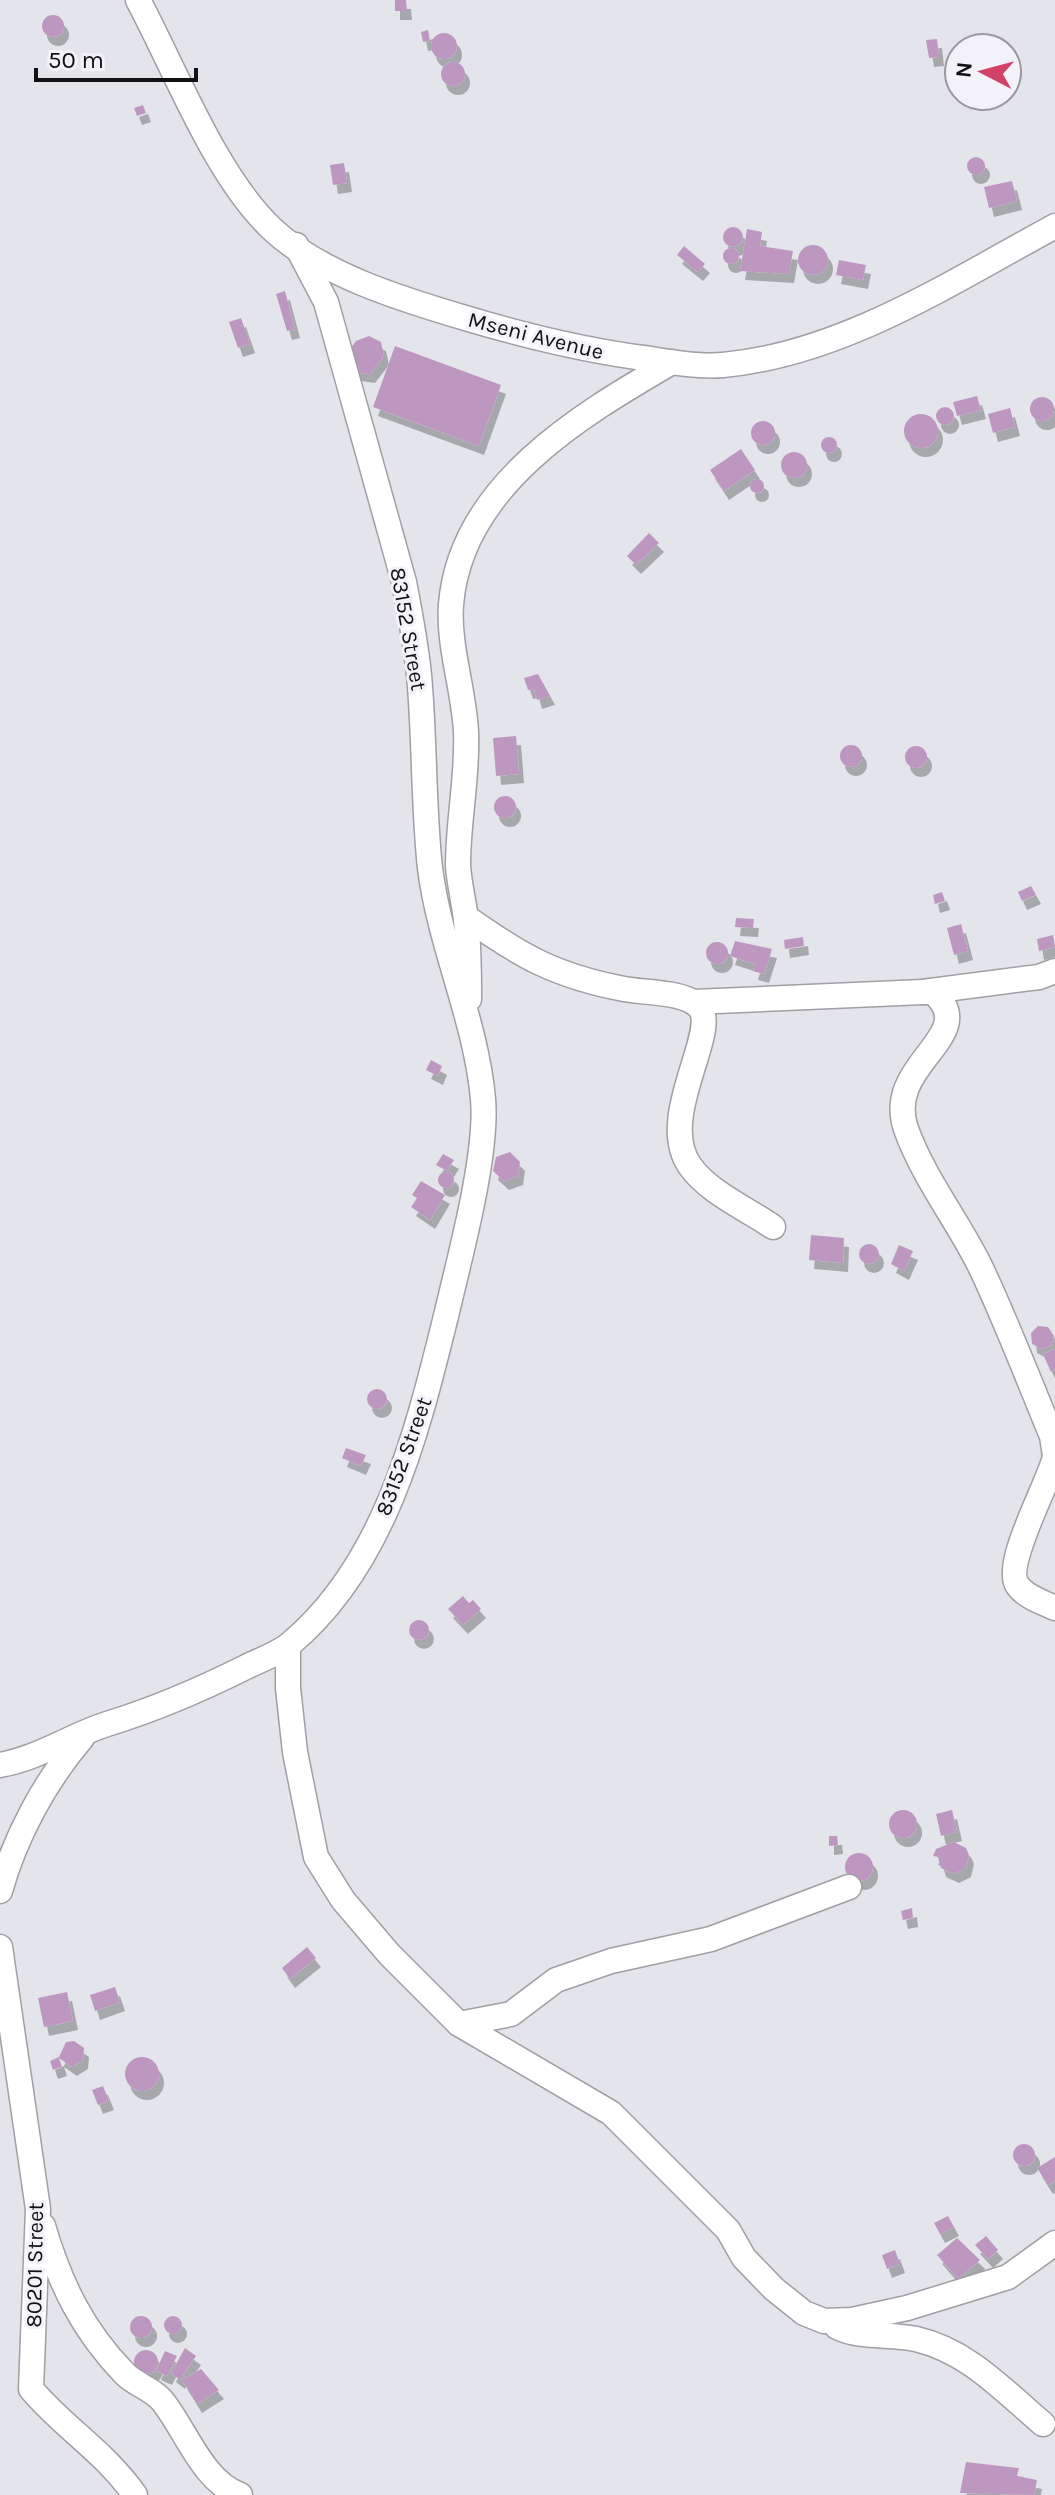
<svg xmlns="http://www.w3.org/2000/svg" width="1055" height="2495" font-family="Karla,sans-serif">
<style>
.building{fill:#be97c0;filter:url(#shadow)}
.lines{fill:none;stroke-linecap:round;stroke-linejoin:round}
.minor-casing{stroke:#9f9fa4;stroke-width:27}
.minor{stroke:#fff;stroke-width:24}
.labels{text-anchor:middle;stroke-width:6;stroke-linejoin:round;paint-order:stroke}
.street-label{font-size:22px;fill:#121214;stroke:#f2f2f8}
</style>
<defs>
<filter id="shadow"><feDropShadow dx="5" dy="9" stdDeviation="0" flood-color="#0004"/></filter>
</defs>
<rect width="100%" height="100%" fill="#e4e5eb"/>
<g class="building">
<path d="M395 0H406L407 11H395Z"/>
<circle cx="53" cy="26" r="11"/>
<path d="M428 30 430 41 423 42 421 32Z"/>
<circle cx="444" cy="46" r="13"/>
<path d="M937 39 939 57 929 58 926 40Z"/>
<circle cx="453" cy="74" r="12"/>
<path d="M143 105 146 113 137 116 134 108Z"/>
<circle cx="976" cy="166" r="9"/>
<path d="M344 163 347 183 333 185 330 165Z"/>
<path d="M1012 181 1017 201 989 208 984 187Z"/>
<circle cx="733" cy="237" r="10"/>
<path d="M747 229 762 232 760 246 793 251 789 274 740 271Z"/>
<circle cx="813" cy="260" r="15"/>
<path d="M684 246 705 264 698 272 677 255Z"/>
<circle cx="731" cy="256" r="8"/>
<path d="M839 260 866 265 863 280 836 275Z"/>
<path d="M285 291 295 329 287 331 276 294Z"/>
<path d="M241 318 250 344 238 348 229 322Z"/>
<path d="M369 336 381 342 384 356 370 374 356 372 351 348 356 341Z"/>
<path d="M395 346 501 385 479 446 373 407Z"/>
<path d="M977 396 981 410 957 416 953 402Z"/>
<circle cx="1042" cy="409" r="12"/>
<circle cx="945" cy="416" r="9"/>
<path d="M1010 408 1015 427 993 433 988 414Z"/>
<circle cx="921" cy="431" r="17"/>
<circle cx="763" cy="433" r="12"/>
<circle cx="829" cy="445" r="8"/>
<path d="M741 449 755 470 724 491 710 470Z"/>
<circle cx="794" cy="465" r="13"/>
<circle cx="757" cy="486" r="7"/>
<path d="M649 533 659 543 636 565 627 556Z"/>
<path d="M538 674 550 696 537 700 534 689 528 690 524 678Z"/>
<path d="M516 736 519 774 496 776 493 738Z"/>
<circle cx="851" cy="756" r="11"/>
<circle cx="916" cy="757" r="11"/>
<circle cx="505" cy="807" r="11"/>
<path d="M1031 886 1036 895 1022 901 1018 892Z"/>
<path d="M942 892 945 901 935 904 933 895Z"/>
<path d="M736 918 754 919 753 928 735 927Z"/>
<path d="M961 924 968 951 954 955 947 928Z"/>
<path d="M1053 935 1055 947 1039 951 1037 939Z"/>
<path d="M803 937 804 946 785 949 784 940Z"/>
<path d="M735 941 772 949 764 974 753 971 755 964 730 956Z"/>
<circle cx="717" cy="953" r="11"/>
<path d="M431 1060 442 1066 438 1076 426 1070Z"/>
<path d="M510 1152 520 1162 518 1176 504 1181 493 1171 496 1157Z"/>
<path d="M443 1154 454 1160 447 1171 436 1165Z"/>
<circle cx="446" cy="1180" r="8"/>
<path d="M421 1181 445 1195 430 1220 411 1207 417 1198 412 1195Z"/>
<path d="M811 1235 844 1238 843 1263 809 1260Z"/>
<circle cx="869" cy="1254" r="10"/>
<path d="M899 1245 913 1251 904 1271 891 1264Z"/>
<path d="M1038 1326 1048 1327 1054 1336 1051 1346 1041 1349 1032 1344 1031 1333Z"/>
<path d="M1055 1349V1370L1051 1372 1043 1354Z"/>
<circle cx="377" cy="1399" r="10"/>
<path d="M346 1448 366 1455 361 1466 342 1458Z"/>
<path d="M463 1596 469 1603 473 1600 481 1609 463 1625 448 1609Z"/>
<circle cx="419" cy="1630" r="10"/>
<circle cx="903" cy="1824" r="14"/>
<path d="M952 1810 957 1832 941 1836 936 1814Z"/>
<path d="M829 1836H837L838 1845 829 1846Z"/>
<path d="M954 1842 966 1848 969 1855 966 1868 954 1874 941 1868 938 1857 933 1856 936 1849Z"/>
<circle cx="859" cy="1867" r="14"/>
<path d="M912 1908 913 1918 903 1920 901 1911Z"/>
<path d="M307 1947 316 1958 290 1979 282 1968Z"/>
<path d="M115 1987 120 2002 95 2011 90 1995Z"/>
<path d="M67 1992 73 2021 44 2027 38 1998Z"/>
<path d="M74 2041 84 2048 83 2060 72 2067 59 2058 62 2067 53 2070 50 2061 59 2057 66 2042Z"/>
<circle cx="142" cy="2074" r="17"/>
<path d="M103 2086 109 2101 98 2105 92 2090Z"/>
<circle cx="1024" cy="2155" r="11"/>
<path d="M1055 2157V2181L1048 2185 1037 2168Z"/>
<path d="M948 2216 954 2227 940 2234 934 2223Z"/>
<path d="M986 2236 998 2250 988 2259 975 2245Z"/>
<path d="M957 2238 980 2260 958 2279 937 2255Z"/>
<path d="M895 2250 900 2264 887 2269 882 2255Z"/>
<circle cx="141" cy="2327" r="11"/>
<circle cx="173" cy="2325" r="9"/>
<path d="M185 2348 196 2356 180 2380 171 2373Z"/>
<circle cx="146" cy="2362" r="12"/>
<path d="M165 2351 177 2356 167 2376 156 2371Z"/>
<path d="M201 2369 219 2390 197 2404 182 2380Z"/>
<path d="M966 2462 1019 2468 1017 2476 1037 2480 1034 2495 960 2493Z"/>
</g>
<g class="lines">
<defs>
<g id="minor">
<path d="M138 0C175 69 215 175 272 229 320 274 401 299 462 317 525 336 586 351 651 359 674 363 700 367 723 365 842 354 952 282 1055 226"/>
<path d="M466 917C522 957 556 976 624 989 644 993 687 991 700 1008 719 1033 656 1118 690 1166 708 1192 747 1209 773 1227"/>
<path d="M923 992H933C983 1036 883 1063 906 1129 924 1179 958 1221 981 1268 1007 1323 1029 1381 1052 1436L1055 1456"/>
<path d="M469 999C469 972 469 946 466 920 464 902 459 883 458 865 458 821 468 775 466 732 464 690 448 646 451 605 460 486 581 415 672 362"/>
<path d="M693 1002 923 992 1039 977 1055 971"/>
<path d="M1055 1457C1048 1485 1002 1566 1018 1586 1026 1597 1042 1602 1055 1608"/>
<path d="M288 1646V1688L295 1752 316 1857 343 1900 389 1954 459 2024 611 2113 728 2230 744 2258 774 2289 804 2313 824 2321 852 2320 907 2308 1008 2277 1055 2243"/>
<path d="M0 1765C39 1758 70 1736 107 1724 156 1709 200 1690 246 1667 260 1660 278 1654 290 1644 387 1563 418 1428 447 1312 460 1256 488 1154 483 1099 476 1020 440 947 430 868 423 804 425 739 419 675 416 644 410 613 404 582L326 302 296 245"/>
<path d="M0 1891C15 1837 45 1781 82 1738"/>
<path d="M0 1947 38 2209 31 2389C65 2429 104 2451 135 2495"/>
<path d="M459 2024 511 2014 556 1980 611 1961 711 1939 849 1887"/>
<path d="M43 2226C60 2284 83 2331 125 2374 136 2385 155 2390 164 2403 187 2433 203 2481 240 2495"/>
<path d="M837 2327C861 2339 890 2333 916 2339 968 2351 1003 2390 1043 2424"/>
</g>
</defs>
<use href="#minor" class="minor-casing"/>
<use href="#minor" class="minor"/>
</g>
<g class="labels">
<g class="street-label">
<text transform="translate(536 335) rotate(14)" y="8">Mseni Avenue</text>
<text transform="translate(409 629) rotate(80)" y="8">83152 Street</text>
<text transform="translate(403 1456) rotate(-70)" y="8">83152 Street</text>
<text transform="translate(34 2265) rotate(-89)" y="8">80201 Street</text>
</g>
</g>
<g transform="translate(983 72) rotate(276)"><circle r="38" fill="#f2f2f8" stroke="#98989d" stroke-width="2"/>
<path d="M0-6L14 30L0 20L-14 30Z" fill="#d24266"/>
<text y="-12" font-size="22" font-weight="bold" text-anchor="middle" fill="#121214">N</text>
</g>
<path d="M36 68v12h160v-12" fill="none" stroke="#121214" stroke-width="4"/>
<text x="48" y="68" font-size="24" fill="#121214" stroke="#f2f2f8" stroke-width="6" paint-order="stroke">50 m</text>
</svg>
